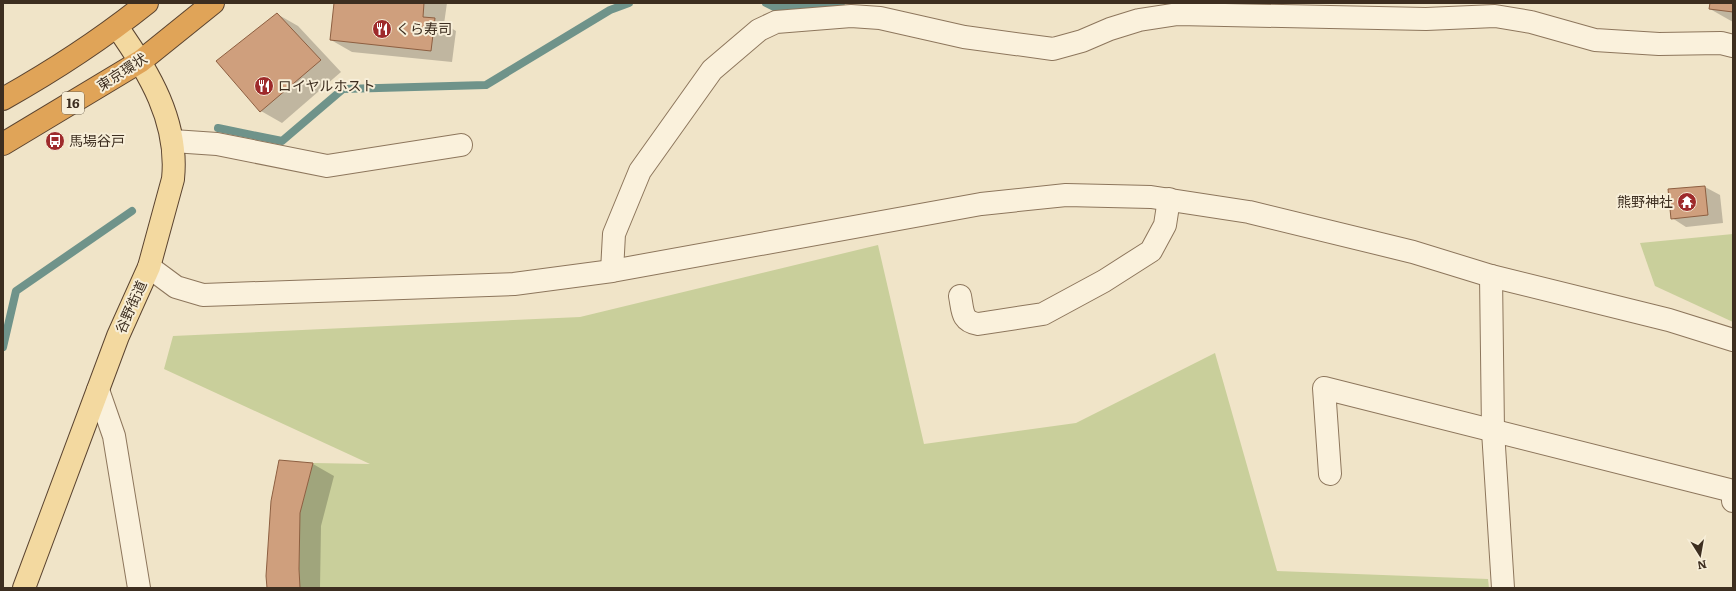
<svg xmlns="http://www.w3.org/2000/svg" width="1736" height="591" font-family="Literata,'Noto Sans JP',serif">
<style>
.green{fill:#c9cf9b}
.shadow{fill:#0003}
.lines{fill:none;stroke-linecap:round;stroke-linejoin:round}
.stream{stroke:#6f938a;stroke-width:8}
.building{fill:#cf9f7d;stroke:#8d5f41}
.minor-casing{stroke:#8d765c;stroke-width:24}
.major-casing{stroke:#5b4430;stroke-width:24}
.highway-casing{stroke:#5b4430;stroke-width:24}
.minor{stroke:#faf1dc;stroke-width:22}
.major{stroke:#f3d9a0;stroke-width:22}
.highway{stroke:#e0a458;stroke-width:22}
.labels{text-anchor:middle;stroke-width:4;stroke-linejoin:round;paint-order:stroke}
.shield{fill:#f7eed8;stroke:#756857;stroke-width:1}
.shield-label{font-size:13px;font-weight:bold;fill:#3d2e20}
.poi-label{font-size:14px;fill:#3d2e20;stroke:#f7eed8;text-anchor:start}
.street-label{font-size:14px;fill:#3d2e20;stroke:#f7eed8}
</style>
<rect width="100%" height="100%" fill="#f0e4c8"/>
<g class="green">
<path d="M1733 234V322L1655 286 1640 243Z"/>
<path d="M878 245 924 444 1076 423 1215 353 1277 571 1488 579 1489 588H300L299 569 300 513 313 463 370 464 164 369 173 336 580 317Z"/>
</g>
<g class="shadow">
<path d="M335 3H447L444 24 456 31 452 62 352 52 331 40Z"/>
<path d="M1711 3H1733V22L1710 9Z"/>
<path d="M277 14 298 26 341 72 282 123 261 111 217 61Z"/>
<path d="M1705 187 1720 195 1723 223 1686 227 1672 218Z"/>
<path d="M280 461 313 464 334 476 321 526 320 588H268Z"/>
</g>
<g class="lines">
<g class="stream">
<path d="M766 3 776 8 841 6"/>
<path d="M218 128 282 141 343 89 486 85 610 10 629 3"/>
<path d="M3 347 16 291 132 211"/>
</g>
</g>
<g class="building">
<path d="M334 3H424L423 17 435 18 431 51 330 40Z"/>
<path d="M1710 3H1733V12L1709 9Z"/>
<path d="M277 13 321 60 260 112 216 61Z"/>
<path d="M1705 186 1708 215 1671 219 1668 189Z"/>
<path d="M279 460 313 463 300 513 299 569 300 588H267L266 576 271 501Z"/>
</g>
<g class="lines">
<defs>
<g id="minor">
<path d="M173 141 217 144 327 166 461 145"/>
<path d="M149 267 176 287 203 295 514 284 612 271 981 204 1066 195 1151 197 1249 212 1413 252 1491 276 1669 320 1733 340"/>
<path d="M612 271 614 234 640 171 712 70 759 30 776 22 851 16 880 18 964 37 1053 49 1082 41 1110 29 1139 20 1178 14 1426 19 1495 16 1531 22 1595 40 1659 44 1721 43 1733 46"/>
<path d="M1491 276 1493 431 1503 588"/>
<path d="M960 296C963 311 961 321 978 324L1043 314 1104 281 1151 251 1165 225 1169 199"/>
<path d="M98 390 114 436 139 588"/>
<path d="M1330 474 1324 388 1733 491V501"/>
</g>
<path id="major" d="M24 588 118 336 149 267 173 179C179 122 149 72 117 27"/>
<g id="highway">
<path d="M3 99C53 71 102 39 147 3"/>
<path d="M3 144 141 61 213 3"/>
</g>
</defs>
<use href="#minor" class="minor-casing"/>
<use href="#major" class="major-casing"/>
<use href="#highway" class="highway-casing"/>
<use href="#minor" class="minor"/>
<use href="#major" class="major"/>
<use href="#highway" class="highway"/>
</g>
<defs>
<symbol id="restaurant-disc" viewBox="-11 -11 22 22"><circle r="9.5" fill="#9e2a2b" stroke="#f7eed8"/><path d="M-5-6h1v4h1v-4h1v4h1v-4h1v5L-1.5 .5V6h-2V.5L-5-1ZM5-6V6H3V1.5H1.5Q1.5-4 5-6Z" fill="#fff"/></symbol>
<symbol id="bus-disc" viewBox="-11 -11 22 22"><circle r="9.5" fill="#9e2a2b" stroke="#f7eed8"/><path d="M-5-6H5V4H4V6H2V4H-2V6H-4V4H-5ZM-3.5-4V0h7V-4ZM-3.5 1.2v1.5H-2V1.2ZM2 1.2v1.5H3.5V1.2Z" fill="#fff"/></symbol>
<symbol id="temple-disc" viewBox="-11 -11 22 22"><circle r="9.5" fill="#9e2a2b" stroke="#f7eed8"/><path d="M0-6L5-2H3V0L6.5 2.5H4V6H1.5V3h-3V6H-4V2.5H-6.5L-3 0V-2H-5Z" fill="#fff"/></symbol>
</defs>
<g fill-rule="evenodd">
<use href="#restaurant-disc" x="371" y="18" width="22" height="22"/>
<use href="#restaurant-disc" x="253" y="75" width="22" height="22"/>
<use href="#bus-disc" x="44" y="130" width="22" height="22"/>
<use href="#temple-disc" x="1676" y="191" width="22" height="22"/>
</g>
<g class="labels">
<rect class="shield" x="62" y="92" width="22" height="22" rx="3"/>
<g class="shield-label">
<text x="73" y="108">16</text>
</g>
<g class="poi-label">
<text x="396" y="34">くら寿司</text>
<text x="278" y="91">ロイヤルホスト</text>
<text x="69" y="146">馬場谷戸</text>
<text x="1673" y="207" text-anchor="end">熊野神社</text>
</g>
<g class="street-label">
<text transform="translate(122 72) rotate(-33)" y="5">東京環状</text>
<text transform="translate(131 307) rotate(-66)" y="5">谷野街道</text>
</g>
</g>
<rect width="1736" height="591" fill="none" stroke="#3d2e20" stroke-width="8"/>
<g transform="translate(1700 555) rotate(169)" stroke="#f7eed8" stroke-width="3" paint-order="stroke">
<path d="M0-3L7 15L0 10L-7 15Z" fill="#3d2e20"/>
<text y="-6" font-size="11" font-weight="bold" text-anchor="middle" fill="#3d2e20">N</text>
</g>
</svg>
